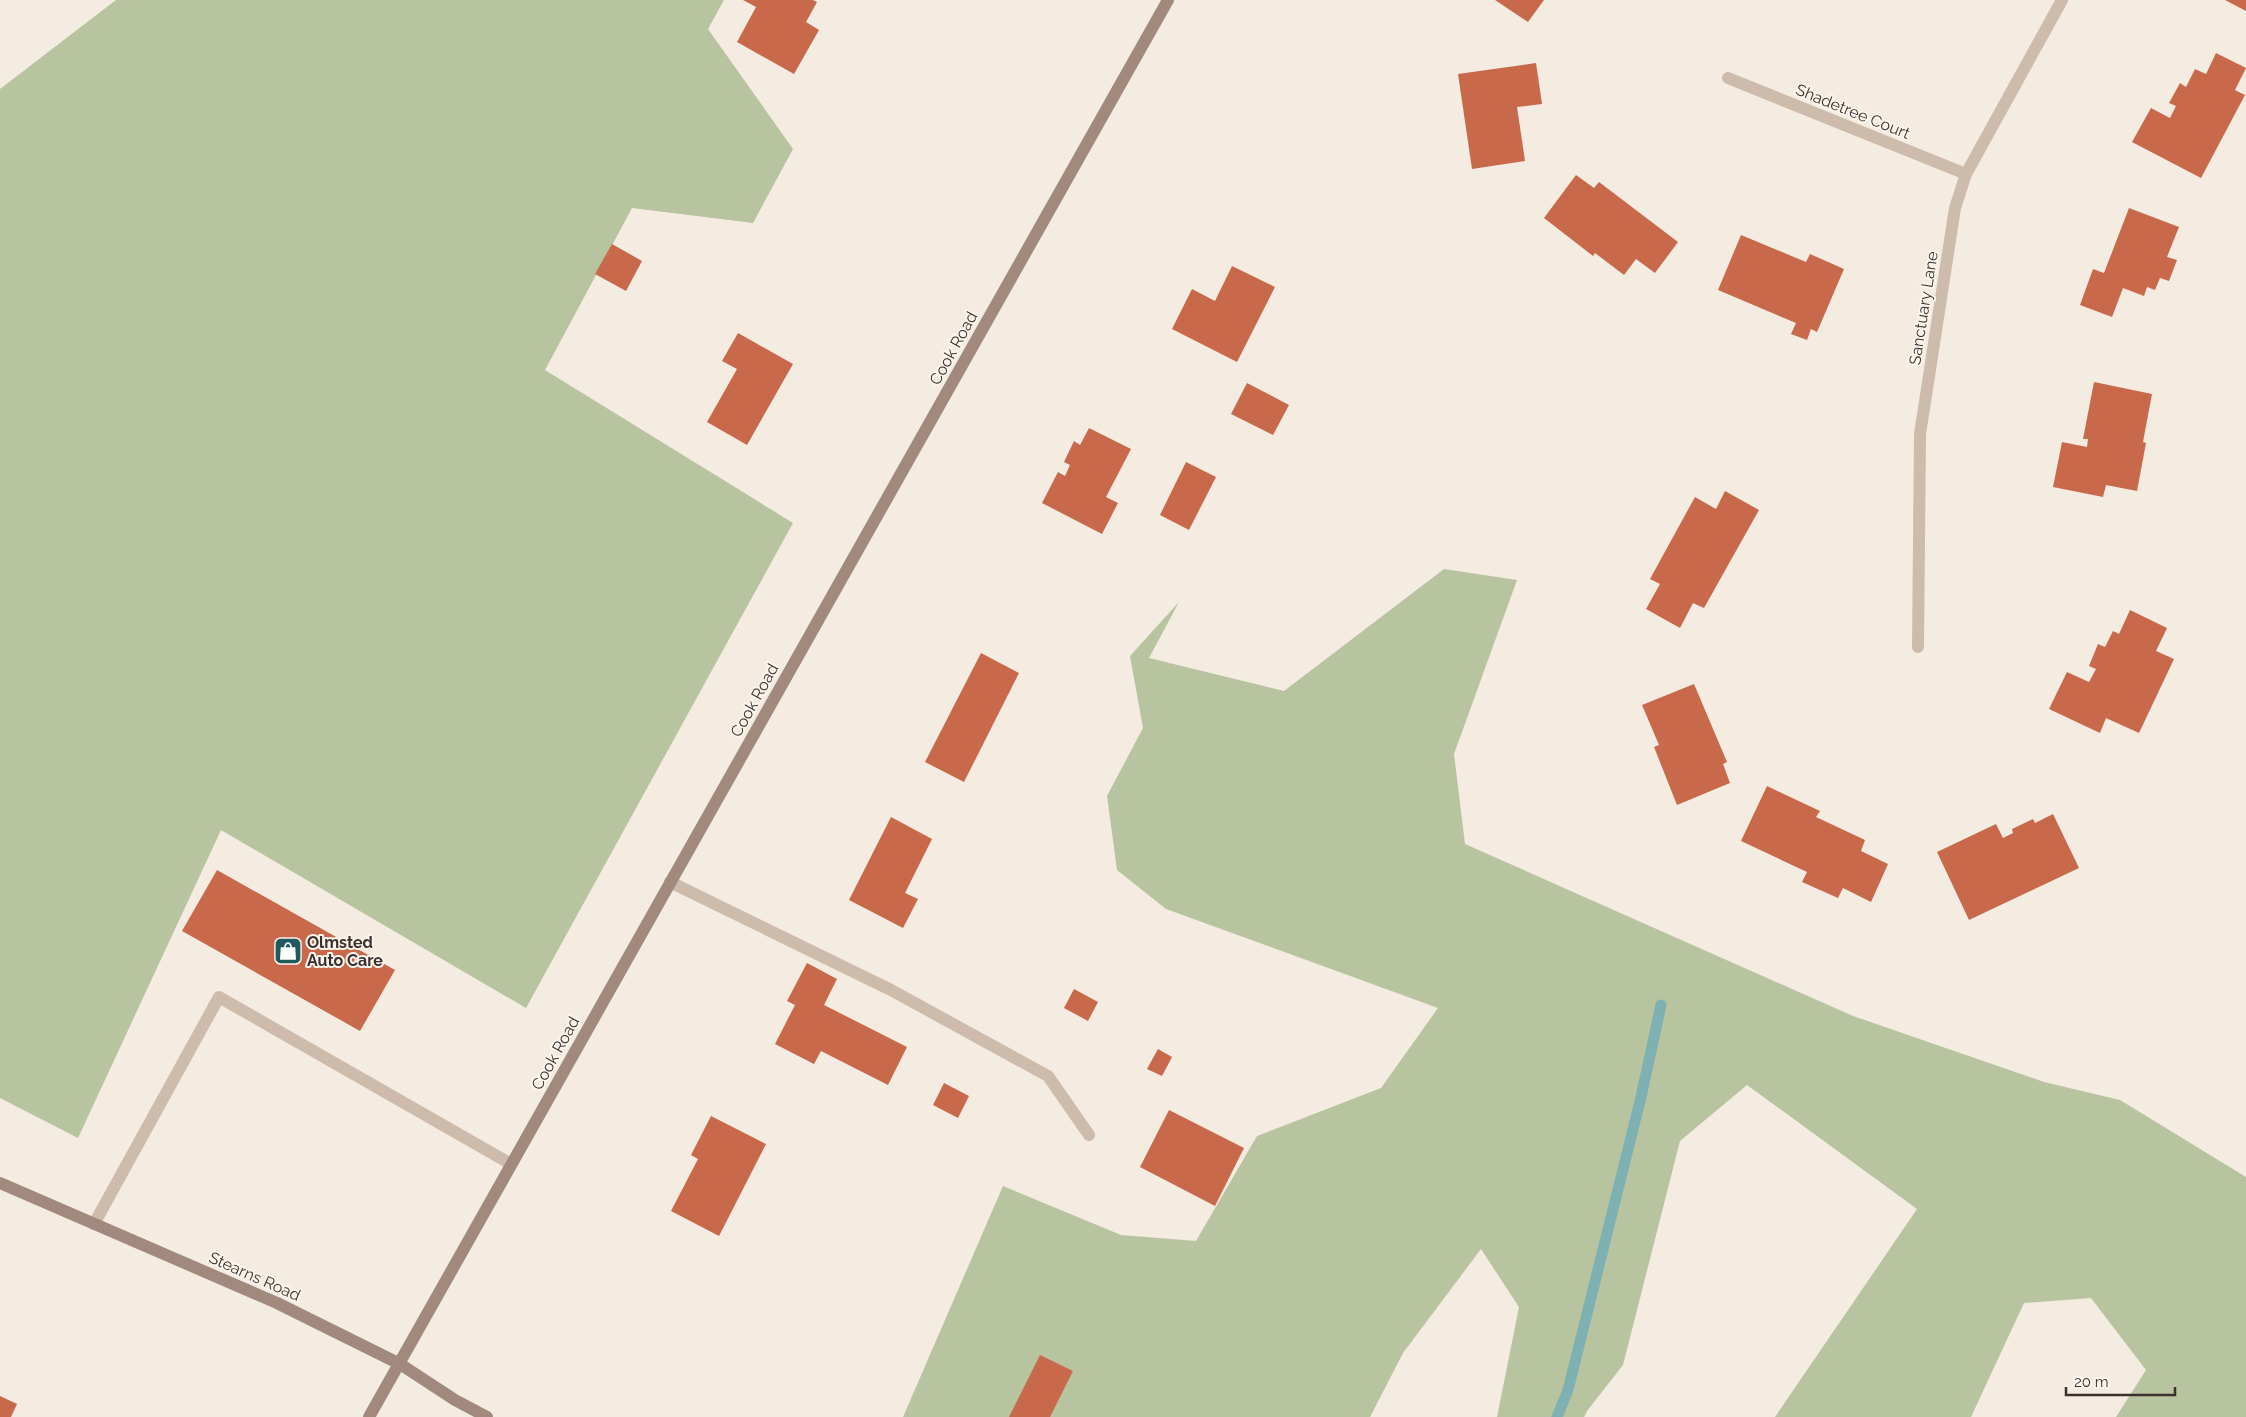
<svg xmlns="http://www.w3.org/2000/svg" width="2246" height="1417" font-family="Raleway,sans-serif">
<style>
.green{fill:#b8c4a0}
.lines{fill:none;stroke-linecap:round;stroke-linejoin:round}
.stream{stroke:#7fb0b2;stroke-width:11}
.building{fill:#c8694b}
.lane{stroke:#cdbbac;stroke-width:12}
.street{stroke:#cdbbac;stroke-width:12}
.secondary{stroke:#a18a7d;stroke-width:12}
.labels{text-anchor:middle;stroke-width:4;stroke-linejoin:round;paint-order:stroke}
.street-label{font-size:16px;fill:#3b302b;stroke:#fbf5ee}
.poi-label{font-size:16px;font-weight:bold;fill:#3b302b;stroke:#fbf5ee;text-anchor:start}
</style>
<rect width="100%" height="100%" fill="#f4ebe1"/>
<g class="green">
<path d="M116 0H724L708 29 793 149 753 223 632 208 545 370 793 523 526 1008 221 830 78 1138 0 1098V89Z"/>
<path d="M1444 569 1517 580 1454 754 1465 844 1853 1016 2044 1082 2120 1100 2246 1177V1417H2116L2146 1370 2091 1298 2024 1303 1971 1417H1775L1917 1209 1747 1085 1680 1141 1623 1365 1587 1411 1584 1417H1497L1519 1307 1481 1249 1403 1353 1370 1417H903L1003 1186 1121 1235 1196 1241 1257 1136 1381 1088 1438 1008 1166 909 1117 870 1107 796 1143 728 1130 656 1179 602 1149 658 1284 691Z"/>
</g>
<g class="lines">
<path class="stream" d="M1557 1417 1568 1390 1641 1097 1661 1005"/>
</g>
<g class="building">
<path d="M743 0H813L817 2 806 22 819 30 794 74 737 42 756 7Z"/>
<path d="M1495 0H1544L1528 22Z"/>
<path d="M2225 0H2246V11Z"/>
<path d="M2216 53 2246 68 2235 90 2245 95 2201 178 2132 142 2151 108 2170 118 2176 106 2169 103 2180 83 2186 87 2195 69 2206 74Z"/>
<path d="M1536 63 1542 104 1517 107 1525 161 1472 169 1458 74Z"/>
<path d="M1576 175 1594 188 1599 182 1678 242 1655 273 1636 259 1624 275 1595 253 1593 256 1544 218Z"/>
<path d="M2129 208 2179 227 2167 257 2177 260 2169 281 2160 278 2155 290 2147 287 2144 296 2123 288 2112 317 2080 305 2093 269 2104 273Z"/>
<path d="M1741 235 1806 262 1810 254 1844 269 1817 332 1811 329 1807 340 1791 334 1796 323 1718 290Z"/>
<path d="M612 244 642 261 626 291 595 274Z"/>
<path d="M1232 266 1275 287 1237 362 1172 329 1192 289 1215 301Z"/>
<path d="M738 333 793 364 747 445 707 422 737 369 722 361Z"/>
<path d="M2094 382 2152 394 2143 442 2146 443 2137 491 2106 485 2103 497 2053 487 2062 442 2087 447 2088 439H2083Z"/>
<path d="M1247 383 1289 405 1273 435 1231 414Z"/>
<path d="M1089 428 1131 449 1106 497 1118 503 1102 534 1042 503 1058 472 1065 476 1070 465 1064 462 1074 441 1080 445Z"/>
<path d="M1186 462 1216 477 1189 530 1160 515Z"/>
<path d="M1725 491 1759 510 1704 608 1693 603 1680 628 1646 609 1660 584 1650 579 1695 497 1716 509Z"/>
<path d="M2130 610 2167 628 2156 651 2174 659 2139 733 2106 718 2100 733 2049 709 2067 672 2089 682 2096 669 2089 666 2098 644 2105 647 2113 631 2119 634Z"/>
<path d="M981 653 1019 673 964 782 925 762Z"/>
<path d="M1694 684 1727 762 1723 764 1730 783 1677 805 1654 747 1659 745 1642 705Z"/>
<path d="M1767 786 1820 811 1816 817 1865 840 1861 851 1888 864 1871 902 1843 888 1838 898 1802 882 1807 872 1741 841Z"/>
<path d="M2053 814 2079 868 1969 920 1937 852 1996 824 2003 838 2013 833 2012 829 2033 819 2035 823Z"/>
<path d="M891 817 932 839 905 893 918 899 903 928 849 900Z"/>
<path d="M217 870 395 970 360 1031 182 931Z"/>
<path d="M807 963 837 979 824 1005 907 1047 888 1085 821 1051 814 1064 775 1044 795 1005 787 1001Z"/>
<path d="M1074 989 1098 1002 1088 1021 1064 1008Z"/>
<path d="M1158 1049 1172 1057 1162 1076 1147 1069Z"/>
<path d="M944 1083 969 1096 958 1118 933 1105Z"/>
<path d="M1169 1110 1244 1148 1215 1206 1140 1167Z"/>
<path d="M711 1116 766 1144 719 1236 671 1211 698 1159 691 1155Z"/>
<path d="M1040 1355 1073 1371 1050 1417H1009Z"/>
<path d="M0 1396 17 1404 11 1417H0Z"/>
</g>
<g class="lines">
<g class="lane">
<path d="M670 882 891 990 1048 1076 1089 1135"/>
<path d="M94 1224 219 997 511 1164"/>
</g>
<g class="street">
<path d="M1728 78 1966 174"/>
<path d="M1918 647 1920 434 1955 208 1966 174 2062 0"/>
</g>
<g class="secondary">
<path d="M0 1183 277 1303 400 1364 455 1400 487 1417"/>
<path d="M369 1417 1168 0"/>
</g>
</g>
<defs>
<symbol id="shop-square" viewBox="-11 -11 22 22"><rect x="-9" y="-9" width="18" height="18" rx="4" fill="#1f5a5e" stroke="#fbf5ee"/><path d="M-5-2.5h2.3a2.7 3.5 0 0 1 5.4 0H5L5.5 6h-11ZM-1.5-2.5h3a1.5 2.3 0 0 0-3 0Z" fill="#fff"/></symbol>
</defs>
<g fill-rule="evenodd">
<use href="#shop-square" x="272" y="935" width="32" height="32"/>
</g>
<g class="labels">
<g class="street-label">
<text transform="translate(1853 111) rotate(22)" y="6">Shadetree Court</text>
<text transform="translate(1923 308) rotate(-81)" y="6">Sanctuary Lane</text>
<text transform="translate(953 348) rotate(-61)" y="6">Cook Road</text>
<text transform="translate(754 700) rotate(-61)" y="6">Cook Road</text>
<text transform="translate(555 1053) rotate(-61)" y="6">Cook Road</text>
<text transform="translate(255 1276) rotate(24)" y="6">Stearns Road</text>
</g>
<g class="poi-label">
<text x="307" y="948">Olmsted<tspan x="307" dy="18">Auto Care</tspan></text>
</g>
</g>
<path d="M2066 1387v8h109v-8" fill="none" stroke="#3b302b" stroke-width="2.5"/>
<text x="2074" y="1387" font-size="15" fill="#3b302b" stroke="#fbf5ee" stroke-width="4" paint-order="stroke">20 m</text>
</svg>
